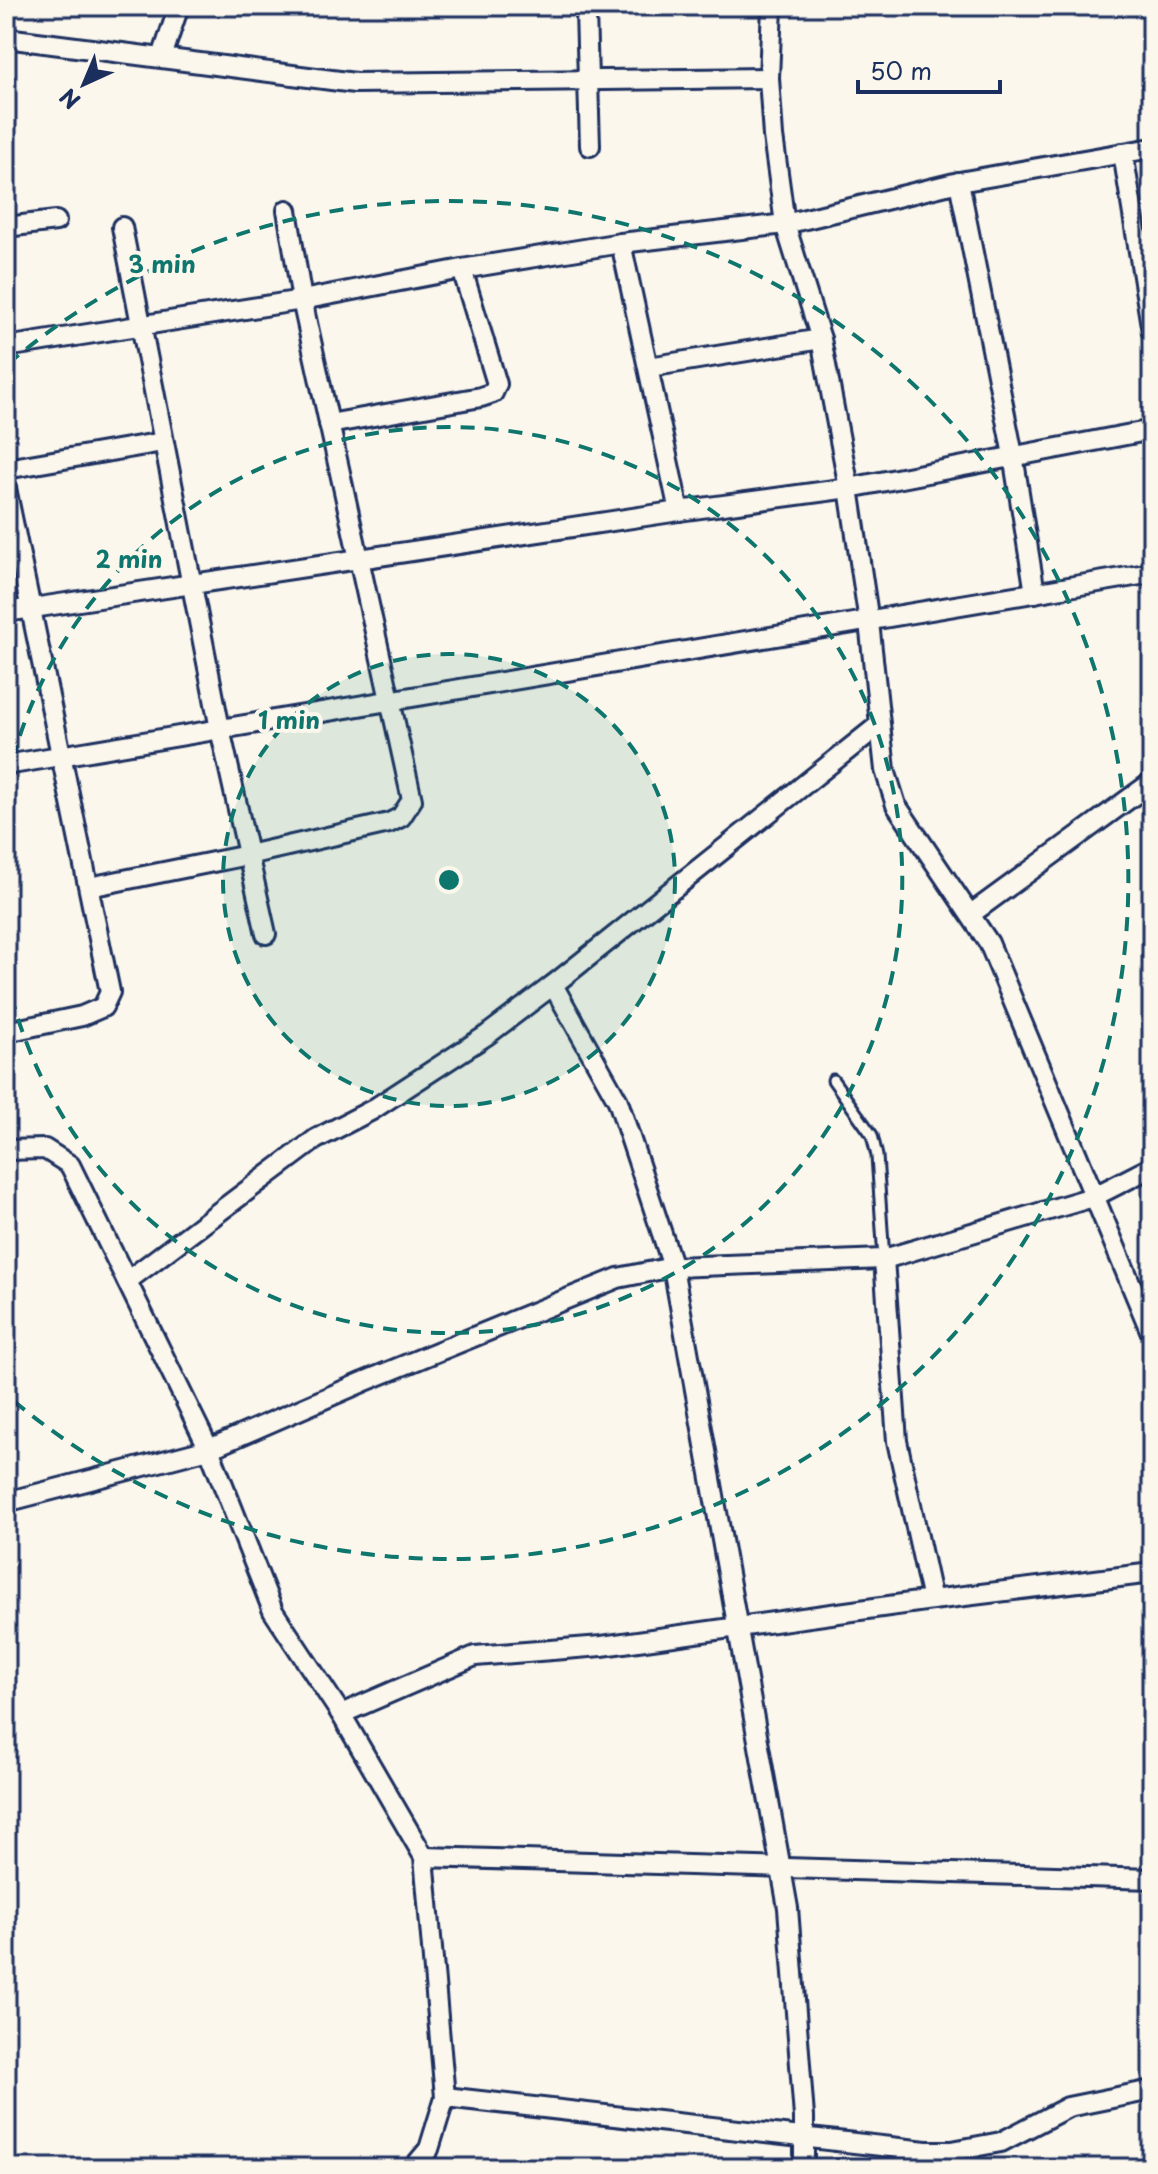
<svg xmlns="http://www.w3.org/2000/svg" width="1158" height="2174" font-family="'Playpen Sans',sans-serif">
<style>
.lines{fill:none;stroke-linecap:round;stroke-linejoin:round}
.lane-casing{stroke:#1b2f5e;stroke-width:15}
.street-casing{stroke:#1b2f5e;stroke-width:24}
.lane{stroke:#fbf7ec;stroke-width:9}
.street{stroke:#fbf7ec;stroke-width:18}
.ring{fill:none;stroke:#0f766e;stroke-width:4;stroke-dasharray:14 10}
.centre{fill:#0f766e;stroke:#fbf7ec;stroke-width:4}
.ring-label{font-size:24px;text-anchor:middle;font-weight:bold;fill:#0f766e;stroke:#fbf7ec;stroke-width:8;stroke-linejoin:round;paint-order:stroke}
</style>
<rect width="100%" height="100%" fill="#fbf7ec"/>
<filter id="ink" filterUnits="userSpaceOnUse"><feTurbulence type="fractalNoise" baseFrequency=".0125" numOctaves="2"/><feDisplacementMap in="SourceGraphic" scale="16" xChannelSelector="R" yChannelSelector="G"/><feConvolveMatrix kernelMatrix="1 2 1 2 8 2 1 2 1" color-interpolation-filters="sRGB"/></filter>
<g filter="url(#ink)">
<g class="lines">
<defs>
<path id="lane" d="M833 1080 872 1135 877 1156 884 1259"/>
<g id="street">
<path d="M772 6 769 78 773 136 785 224 821 339 849 488 869 622 885 770 896 805 989 943 1152 1335"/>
<path d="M586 12 590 146"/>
<path d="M6 38 355 83 769 78"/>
<path d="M162 57 179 6"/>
<path d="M1123 153 1152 332"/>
<path d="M959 182 1013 455 1035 593"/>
<path d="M6 227 56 221"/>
<path d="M122 227 220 729 266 934"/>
<path d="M621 243 679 511"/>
<path d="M6 347 302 300 462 269 621 243 785 224 959 182 1152 148"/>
<path d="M649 367 821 339"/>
<path d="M329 424 481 397 493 393 497 384 462 269"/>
<path d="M6 469 163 442"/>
<path d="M6 488 110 992 103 1007 82 1016 6 1032"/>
<path d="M6 612 679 511 849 488 1152 430"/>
<path d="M6 765 1152 573"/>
<path d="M89 887 248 855 389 823 401 817 412 800 302 300 287 210"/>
<path d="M971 914 1152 782"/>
<path d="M553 985 618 1101 673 1267 788 1908 804 2117V2168"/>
<path d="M6 1150 45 1149 70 1165 209 1449 273 1611 341 1714 424 1857 445 2097 429 2149 413 2168"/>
<path d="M884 1259 897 1441 932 1600"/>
<path d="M127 1281 316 1139 372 1110 487 1035 553 985 879 725"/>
<path d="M6 1502 209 1449 363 1382 618 1278 673 1267 884 1259 1093 1197 1152 1167"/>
<path d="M341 1714 475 1656 602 1646 932 1600 1152 1573"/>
<path d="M424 1857 1152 1879"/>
<path d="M445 2097 926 2151H952L1001 2142 1068 2107 1152 2090"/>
</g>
</defs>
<use href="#lane" class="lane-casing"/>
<use href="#street" class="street-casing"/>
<use href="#lane" class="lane"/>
<use href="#street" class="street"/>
</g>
</g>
<circle cx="449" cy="880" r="226" fill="#0f766e" fill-opacity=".12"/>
<g class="ring">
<circle cx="449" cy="880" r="226"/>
<path d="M7 782A453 453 0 1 1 7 978"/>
<path d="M8 364A679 679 0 1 1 8 1396"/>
</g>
<circle cx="449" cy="880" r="12" class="centre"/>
<g class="ring-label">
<text x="162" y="273">3 min</text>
<text x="129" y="568">2 min</text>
<text x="289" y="729">1 min</text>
</g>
<rect width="1158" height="2174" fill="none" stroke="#fbf7ec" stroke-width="32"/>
<rect x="16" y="16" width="1126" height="2142" fill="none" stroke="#1b2f5e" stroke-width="3" filter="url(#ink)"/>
<g transform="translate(84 84) rotate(224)" stroke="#fbf7ec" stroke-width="6" paint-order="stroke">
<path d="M0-6L14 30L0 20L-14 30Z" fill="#1b2f5e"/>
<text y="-12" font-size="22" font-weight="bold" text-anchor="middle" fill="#1b2f5e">N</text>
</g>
<path d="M858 80v12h142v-12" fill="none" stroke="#1b2f5e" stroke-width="4"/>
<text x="870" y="80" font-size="24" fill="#1b2f5e" stroke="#fbf7ec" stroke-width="6" paint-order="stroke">50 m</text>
</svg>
